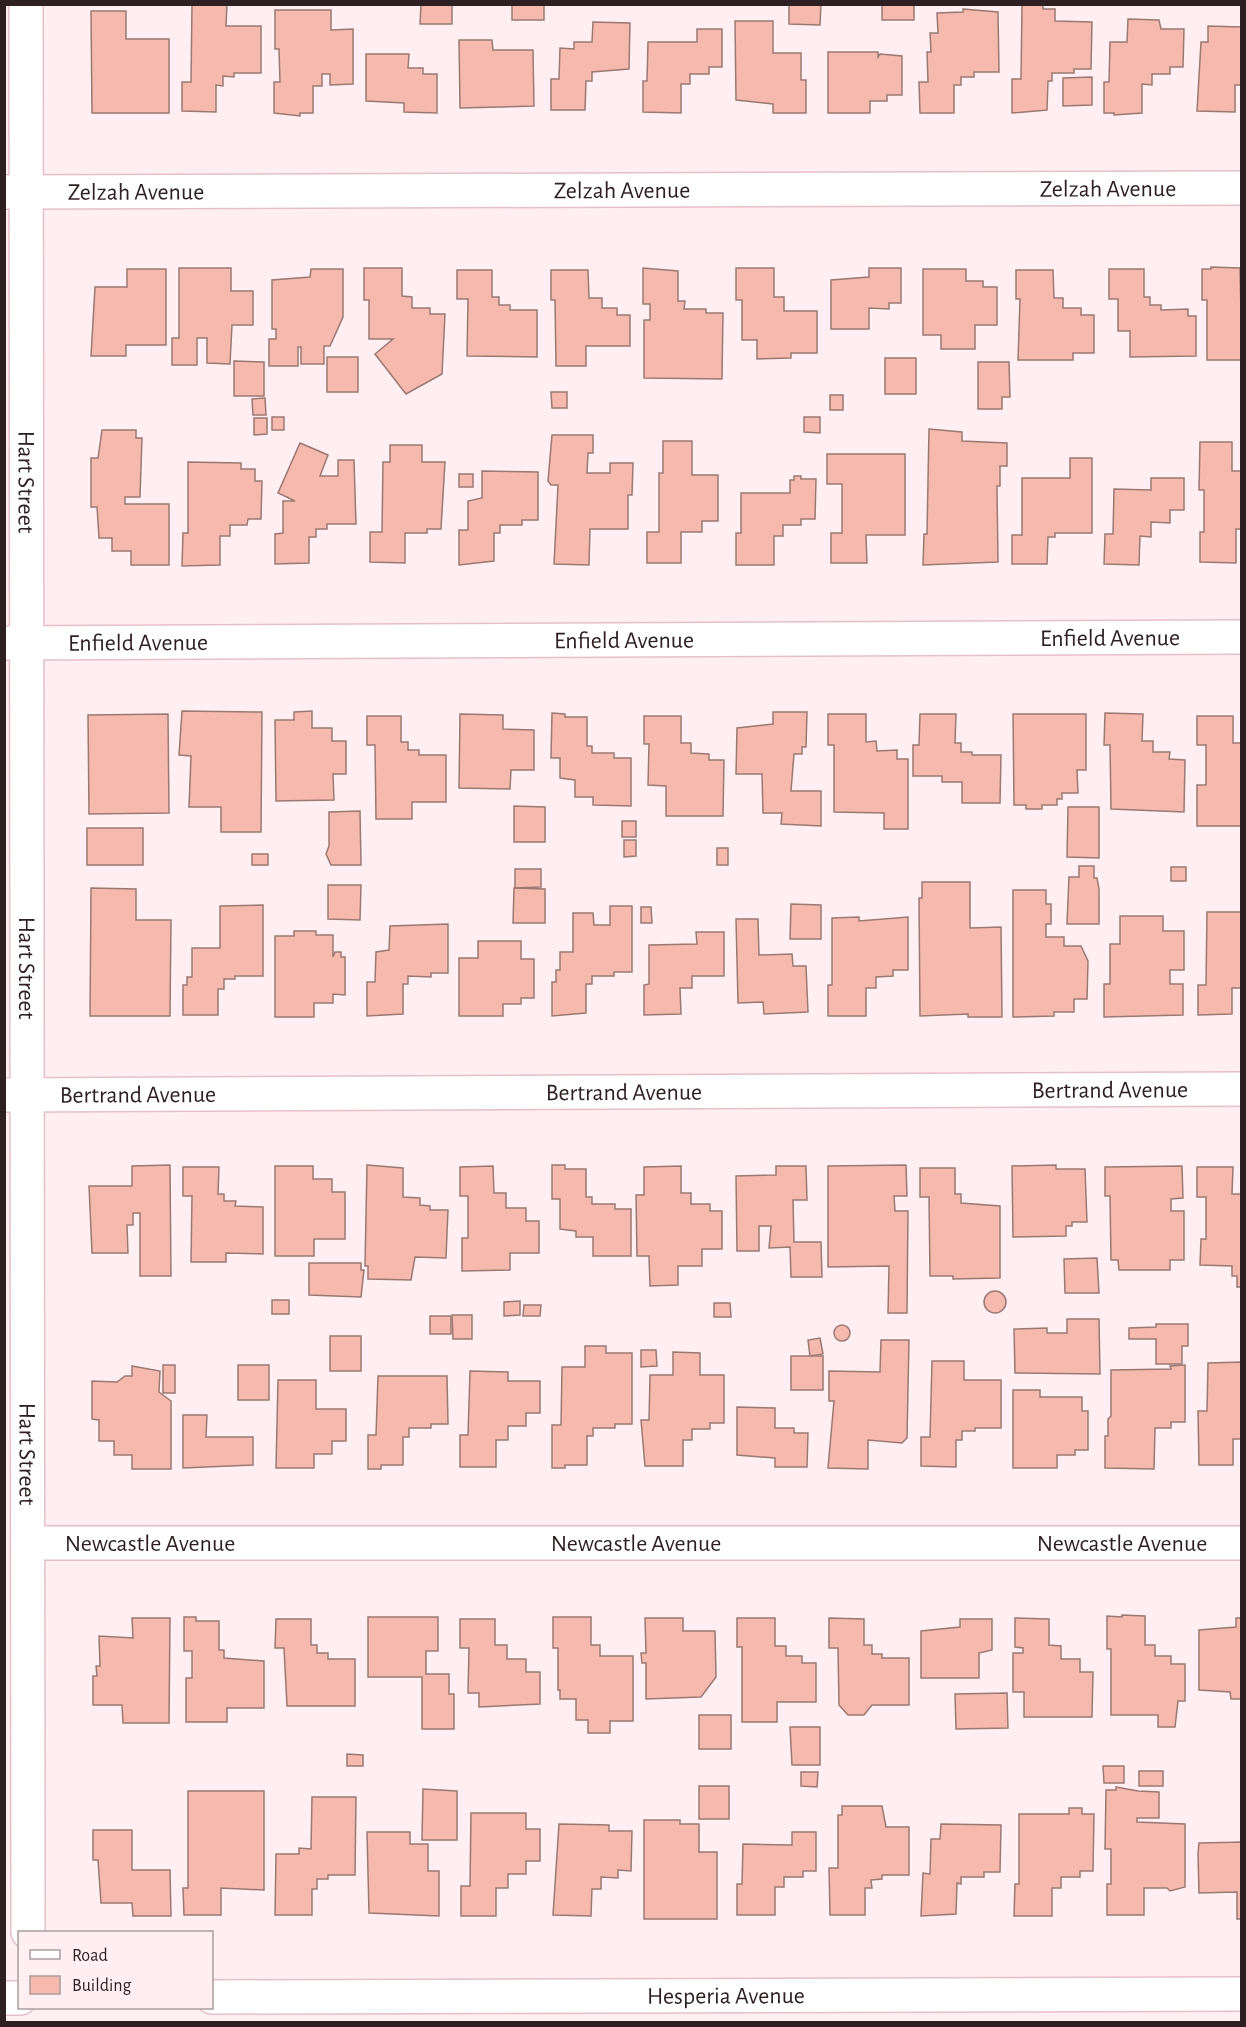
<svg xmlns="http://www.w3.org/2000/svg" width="1246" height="2027" font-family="'Alegreya Sans',sans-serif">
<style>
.building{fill:#f6b9ad;stroke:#9b7972;stroke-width:1.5}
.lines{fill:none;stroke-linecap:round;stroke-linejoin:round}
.minor-casing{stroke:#e5c0c9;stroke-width:36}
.minor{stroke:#fff;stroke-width:33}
.labels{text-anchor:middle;stroke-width:5;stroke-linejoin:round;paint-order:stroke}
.street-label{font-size:24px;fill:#2d1f22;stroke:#ffeff3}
</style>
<rect width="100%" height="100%" fill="#ffeff3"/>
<g class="building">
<path d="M192 4H227L226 26H261V73H234V77L223 76V86L216 85V112L182 111V82H191Z"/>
<path d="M421 4H452V24H420Z"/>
<rect x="512" y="4" width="32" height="16"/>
<path d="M789 4H821L820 25 789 24Z"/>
<rect x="882" y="4" width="32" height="16"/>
<path d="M1022 4H1043V9H1055V21L1092 22 1091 69H1074V73H1052V81H1048L1047 110 1012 113V79H1021Z"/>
<path d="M963 9 998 12 999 72H974V77H961V85H954V113H920L919 82H928L927 52H931L930 33H938L937 13 963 12Z"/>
<path d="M275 10H331V30L353 29V84L330 85V74H322V86H313V113H300V116L274 113V82H280L279 49H275Z"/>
<path d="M91 11H126V39H169V113H92Z"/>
<path d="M1128 19 1159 20 1161 29H1184L1183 67H1170V74H1152V85L1142 84V113L1114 115V113H1104V82H1109L1110 42H1127Z"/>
<path d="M735 21H773V53H801V80H806V113H773V104L736 100Z"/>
<path d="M593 22 630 23 629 69 592 72V81H586L585 110H551V79H559L560 48 574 49V42H592Z"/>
<path d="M1208 26 1242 27V85H1235V112L1197 111 1201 42H1208Z"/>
<path d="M697 29H722V67H709V74H690V84H681V113L643 112V81H647L648 42H697Z"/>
<path d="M459 40H492L493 50H533L534 106 460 108Z"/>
<path d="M828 52H878V57L880 54 902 56V95H887V101H870V113H828Z"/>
<path d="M366 54H409L408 68H423V74H437V113L404 112V103L366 101Z"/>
<path d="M1092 77V105L1063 106V78Z"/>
<path d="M1211 267 1240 268 1242 360H1207V300H1202V269H1211Z"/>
<path d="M179 268H231V291H253V325H232L230 364 207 363V338H197V365H172V338H179Z"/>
<path d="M364 268H402V296L412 297V308H430V314H445L442 374 406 394 375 354 393 339H369V300H364Z"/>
<path d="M643 268 678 271V301H685L684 309H706V313H723L722 379 644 378V320H650V304H643Z"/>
<path d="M736 268H774V297H784V311H817V353H791V358L757 359V340H742V300H736Z"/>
<path d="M869 268H901V303H889V309L869 308V329H831V280L869 277Z"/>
<path d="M127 269H166V345H126V356H91L95 287H127Z"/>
<path d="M311 269H343V317L330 346H324V364H301V347H298V366H269V339H276V329H272V280L310 277Z"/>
<path d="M923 269H966V281H983V287H997V325H975V349H941V335H923Z"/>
<path d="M1109 269H1144V297H1150V305H1161V310L1188 309V316H1196V356L1130 357V331H1118V299H1109Z"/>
<path d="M457 270H492V297H499V305H510V310H537V357L467 356 468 299H457Z"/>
<path d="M551 270H588L589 298H602V308H617V315H630V346H586V366H556L555 300H551Z"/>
<path d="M1016 270H1053L1054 298H1063V308H1081V315H1094V353H1073V360H1018L1020 299H1016Z"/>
<rect x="327" y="357" width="31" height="35"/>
<rect x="885" y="358" width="31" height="36"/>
<path d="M234 361 264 362V396H234Z"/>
<path d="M978 362H1009L1010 397H1002V409H978Z"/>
<path d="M551 392H567V408H552Z"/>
<rect x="830" y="395" width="13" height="15"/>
<path d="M265 398 266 415H253L252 399Z"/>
<rect x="272" y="417" width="12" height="13"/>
<path d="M804 417H820V433L804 432Z"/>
<path d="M254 418H267V434L254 435Z"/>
<path d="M929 429 962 432V441L1007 443V466H1000V486H997L998 562 923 565 924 534H927Z"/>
<path d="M102 430H136V438H142L140 497H125V504H169V565H131V551H112V538H99L97 507H91V458H98Z"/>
<path d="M552 435H593V453H588L587 473H610V463H633L632 495H628V529H590L589 565 554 564 558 485H551L548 481Z"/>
<path d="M663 441H692V475H718V521H702V532H681V563H647V532H659V473H663Z"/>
<path d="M1200 442H1232V471H1242V529H1236V563L1200 562V532H1204V490H1199Z"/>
<path d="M300 443 328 455 320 476H338V460H354L356 524H327V529H316V537H309V563L275 564V534L283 533V501H295L278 493Z"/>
<path d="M390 445H422V462H445L441 529H427V533H405V563L370 562V532H382L383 462H390Z"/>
<path d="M827 454H905V535H866L867 563H831V533H842V484H827Z"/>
<path d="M1070 458H1092V533H1055V537H1048L1047 564H1012V535H1022V478H1070Z"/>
<path d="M188 462 241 463V469H255V481H262L261 519H248L247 525H230V536H220V565L182 566 183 533H188Z"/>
<path d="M482 471 538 472V520H522V525H500V533H494V561L459 565V530H468V501L482 498Z"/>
<rect x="459" y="474" width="14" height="13"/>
<path d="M794 476H801V479H816L815 519H801V525H783V536H774V565H736V533H741V493H790V480H794Z"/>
<path d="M1151 478H1184V510H1170V523L1151 522V537L1140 536 1139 565 1104 564 1105 534H1113L1114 489 1151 490Z"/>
<path d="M182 711 262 712 261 832H221V807H189L191 756 179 755Z"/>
<path d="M312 711V728H332V741H346V774H333L334 800 276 801 275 720H294V712Z"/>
<path d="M773 712H807L806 747H802V754H794L791 791H821V826L781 824 782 813H763L762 774H736L737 728 773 724Z"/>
<path d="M552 713 565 714V717H587V746H592V753H614V758H631V806L593 805V797H575V780L560 778V758H551Z"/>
<path d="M1105 713 1143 714 1142 741H1153V752H1170L1169 759 1185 760 1184 812 1111 809 1110 745H1104Z"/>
<path d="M168 714 169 813 89 814 88 715Z"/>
<path d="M460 714 503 715V729L534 730V770H511L510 789 459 788Z"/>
<path d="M828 714H866V742L876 741 877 751 897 750V759H908V829H884V813L834 812V745H828Z"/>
<path d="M920 714H956L955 743H961V752H972V755H1001L1000 803H962V782H942V776H913V745H919Z"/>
<path d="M1013 714H1086V770H1077L1078 793H1062V799H1057V805H1042V809H1026V805H1014Z"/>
<path d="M367 716H401V742H408V750H419V755H446V802H412V819H376L375 745H367Z"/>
<path d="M644 716H681V743H691V753L709 754V760H724L723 816H666V786L648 785 649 744H644Z"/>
<path d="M1197 716H1233V743H1242V826H1197V785H1206V745H1197Z"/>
<path d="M514 806 545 807V842H514Z"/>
<path d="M1068 807H1099V858L1067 857Z"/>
<path d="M360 811 361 865H331L326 854 329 846V812Z"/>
<rect x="622" y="821" width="14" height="16"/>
<rect x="87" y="828" width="56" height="37"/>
<path d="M624 840H636V856L624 857Z"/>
<rect x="717" y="848" width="11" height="17"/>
<rect x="252" y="854" width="16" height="11"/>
<path d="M1079 866H1094V878H1097L1099 889V924H1067L1069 877H1079Z"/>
<rect x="1171" y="867" width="15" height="14"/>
<path d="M515 869H541V887L515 888Z"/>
<path d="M922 882H970V928L1001 927 1002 1017H968V1014L920 1016 919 898H922Z"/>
<path d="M328 885H361L360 920 328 919Z"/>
<path d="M91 888 136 889V920H171L170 1016H90Z"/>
<path d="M514 888 545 889V923H513Z"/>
<path d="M1013 890H1046V904H1051V924H1046V937H1064V946H1081L1088 961 1087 999H1074V1012H1054V1016L1013 1017Z"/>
<path d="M791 904 821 905V939H790Z"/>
<path d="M263 905V976H235V979H224V989H218V1015H183V985H187V977H192V948H220V906Z"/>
<path d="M610 906H632V972H614V976H592V984H586V1013L552 1016V982H556V970H560V952H573V913H593L594 925H610Z"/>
<path d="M641 907H651L652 923H641Z"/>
<path d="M1207 912H1242V988H1232V1014L1198 1015V985H1206Z"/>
<path d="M1120 916H1163V931H1184V970H1170V984H1183V1015L1104 1017V984H1110V944H1120Z"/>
<path d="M859 917V921L908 917V970H893V976L876 977V988H866V1016H828V985H832V918Z"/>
<path d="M736 919H758L759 955 792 954 793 966H806L808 1012 764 1014 763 1002 738 1003Z"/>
<path d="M448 924V973H431V977L408 976V984H403V1014L367 1016V982H375L376 952 389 950 390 926Z"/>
<path d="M294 931H316V935H333V957L335 952H341V957H345V995L333 994V1003H314V1017H275V936H294Z"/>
<path d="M696 932H724V976H692V988H680L681 1014 644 1015V985L649 984V945L697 944Z"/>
<path d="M478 941H521V959H534V998H521V1004H503V1016H459V958H478Z"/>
<path d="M170 1165 171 1276H140V1213H133V1225H127L128 1253H92L89 1186H132V1166Z"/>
<path d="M367 1165 403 1168V1197L420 1198V1205L430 1206V1210H448L446 1258 415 1257 411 1280 368 1279V1266H365Z"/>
<path d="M552 1165H565V1169H586V1197H592V1204H615V1209H631V1256H593V1237H576V1231L560 1229V1199H552Z"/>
<path d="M906 1165 907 1196H894L895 1211H908L907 1313H888L889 1266 828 1267V1166Z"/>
<path d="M1056 1165V1169H1085L1087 1222H1072V1226H1066V1236L1013 1237 1012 1166Z"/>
<path d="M275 1166H313V1179H332V1192H345V1239H314V1256H275Z"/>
<path d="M493 1166 494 1193H506V1208H526V1221H539V1253H510V1270L462 1271V1238H468V1196H460V1167Z"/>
<path d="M681 1166V1193H691V1204H710V1211H722V1249H702V1266H678V1285L650 1286 649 1256H637L636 1195H644V1167Z"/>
<path d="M776 1166H806L807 1200H793L794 1242H821L822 1277H791L790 1247 769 1248 771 1226H759V1251H737L736 1176 776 1175Z"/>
<path d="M1182 1166 1183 1198 1171 1199V1211H1184V1260H1170V1270H1119L1118 1260H1111L1110 1196H1105V1167Z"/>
<path d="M183 1167H219L218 1194H224V1201H236L235 1206 263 1207V1254L226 1253V1262H191L192 1196H183Z"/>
<path d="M1197 1167H1233L1232 1194H1242V1287H1237V1276H1232V1266L1200 1265 1201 1239H1206V1197H1197Z"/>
<path d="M920 1168H955V1194H961V1203L1000 1206V1278L953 1279V1276H930L929 1197H920Z"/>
<path d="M1097 1258 1099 1293H1065L1064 1259Z"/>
<path d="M309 1263H361V1270H364L361 1297 309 1295Z"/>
<circle cx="995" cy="1302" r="11"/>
<rect x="272" y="1300" width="17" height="14"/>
<path d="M520 1301V1315L504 1316V1302Z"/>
<path d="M714 1303H730L731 1317H714Z"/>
<path d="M524 1305H541L540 1316H523Z"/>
<path d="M452 1315H472V1339H453Z"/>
<rect x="430" y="1316" width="21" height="18"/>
<path d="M1067 1319H1099L1100 1374 1015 1373 1014 1329 1047 1328V1333H1067Z"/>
<path d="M1156 1324H1188V1346H1182V1364H1156V1339H1129V1328L1156 1327Z"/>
<circle cx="842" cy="1333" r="8"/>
<rect x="330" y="1336" width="31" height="35"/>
<path d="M820 1338 823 1354 810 1356 808 1340Z"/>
<path d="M881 1340H909L907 1438 902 1443 868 1440V1469L828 1468 834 1401H829V1371L880 1372Z"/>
<path d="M585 1346H606V1353H632V1424H615V1428H593V1436H587V1465H565V1468H552V1425H561L562 1367H585Z"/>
<path d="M641 1350H656L657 1366 641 1367Z"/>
<path d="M673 1352 700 1353V1375H724V1423H710V1429H692V1440H683V1466H645L641 1420H649L650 1375H673Z"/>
<rect x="791" y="1356" width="32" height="34"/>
<path d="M932 1361H964V1380H1001V1428H975V1431H962V1440H956V1467L921 1466V1437H930Z"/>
<path d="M1242 1362V1439H1233V1465H1199L1198 1411H1207L1208 1363Z"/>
<rect x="163" y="1365" width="12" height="28"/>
<rect x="238" y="1365" width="31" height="35"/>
<path d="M1185 1365V1422H1171V1428H1155L1154 1469 1105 1468V1436H1108V1419L1111 1416V1370L1171 1369 1170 1366Z"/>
<path d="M132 1366 160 1371 159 1392 171 1401V1469H132V1455H114V1441H99V1420L92 1419V1381L117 1382 125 1376H132Z"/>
<path d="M470 1371 508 1372V1381H540V1413H526V1426H508V1440H496V1467H460V1435H468Z"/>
<path d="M378 1376H447L448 1424H431V1428H409V1437H403V1465H381V1469H368V1435H376Z"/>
<path d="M278 1380H316V1409H346V1441H332V1454H314V1468H276Z"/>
<path d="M1013 1390H1040V1397H1082V1411H1088V1450H1075V1455H1057V1468H1013Z"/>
<path d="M737 1407 775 1408V1428H794V1433H808L807 1467H775V1458L737 1455Z"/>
<path d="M183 1415H207L206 1437H253V1465L183 1468Z"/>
<path d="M1122 1615 1145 1616V1645H1155V1656H1171V1664H1185V1701H1178L1175 1727H1158V1715H1111V1649H1107V1616L1122 1617Z"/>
<path d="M184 1617H196V1621H219V1650H224V1658L264 1661V1708H227V1722H186V1678H192V1651H184Z"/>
<path d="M368 1617H438V1651H426V1674H449V1694H454V1729H422V1677H368Z"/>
<path d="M553 1617H591V1645H600V1656H633V1721H610V1733H588V1720H576V1699H560V1690H558V1648H553Z"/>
<path d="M132 1618H170L169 1723H123L122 1705H93V1676H97L96 1666H100L99 1636 133 1638Z"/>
<path d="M645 1618H683V1631H715L716 1677 701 1697 646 1699V1663H642L641 1653H646Z"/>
<path d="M737 1618H775V1646H786V1656H802V1663H816V1702H777V1722H742V1647H737Z"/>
<path d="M829 1618 864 1619V1645H872V1654H882V1658H909V1705H872L864 1715H848L839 1705 838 1648H829Z"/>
<path d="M1015 1618 1049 1619V1645L1061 1646V1659H1080V1672H1093L1092 1717H1024V1692H1013V1653H1023V1648L1015 1647Z"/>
<path d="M1236 1618H1242V1699H1231L1230 1692 1199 1690V1630L1236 1627Z"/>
<path d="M276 1619H311V1645H317V1653H328V1659H355V1706H287L284 1648H275Z"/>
<path d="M460 1619H495V1645H507V1659H526V1672H540V1704L479 1707V1693H468L469 1648H460Z"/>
<path d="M960 1619H992V1650L979 1653V1678H921V1631L960 1627Z"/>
<path d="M1007 1693 1008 1728 956 1729 955 1694Z"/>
<rect x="699" y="1715" width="32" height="34"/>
<path d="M790 1727H820V1765H792Z"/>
<path d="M347 1754 363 1755V1766H347Z"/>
<path d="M1103 1766H1124V1783H1104Z"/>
<rect x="1139" y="1771" width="24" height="15"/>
<path d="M801 1772H818L817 1787 801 1786Z"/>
<rect x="699" y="1786" width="30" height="33"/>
<path d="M1116 1787 1138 1791 1159 1792V1818H1137V1822L1185 1824V1887L1170 1891 1167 1888H1144V1915H1107V1884H1111V1849H1105L1106 1790H1116Z"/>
<path d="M423 1789 457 1791V1840H422Z"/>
<path d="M188 1791H264V1890L221 1888V1915H184L183 1888H188Z"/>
<path d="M312 1797H356L355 1875H328V1879H317V1889H312V1915H275L276 1854H299V1848L311 1849Z"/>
<path d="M842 1806H882L886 1827H909V1875H882V1879L871 1880 872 1888H865V1915H830L829 1868H838V1815H842Z"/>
<path d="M1069 1808H1082V1814H1094L1093 1871H1080V1877H1061V1888H1052V1916H1014L1015 1884H1019V1814H1069Z"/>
<path d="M471 1813H526V1829H540V1861H526V1874H508V1888H496V1916H461V1886H470Z"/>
<path d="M644 1820H680V1824H699V1852H717V1919H644Z"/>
<path d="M559 1824 609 1825V1831H632L631 1871 618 1870V1878L601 1877V1889H592L591 1916 553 1915Z"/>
<path d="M941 1824 1001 1825 1000 1872H984V1877H961V1884L957 1883 956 1914 921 1916 923 1873 930 1874 931 1839H940Z"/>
<path d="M93 1830H132V1870H170L171 1916H133L132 1903H101L98 1860H93Z"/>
<path d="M367 1832H410V1844H428V1871H439V1916L369 1913Z"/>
<path d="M792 1832H816V1871H803V1877H784V1887H775V1915H737V1884H742L743 1844 792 1845Z"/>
<path d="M1242 1842V1919H1237V1892L1199 1893 1198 1853 1199 1843Z"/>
</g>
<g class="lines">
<defs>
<g id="minor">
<path id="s1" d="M26 4 28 1932"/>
<path id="s2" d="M6 192 1242 188"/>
<path id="s3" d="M4 643 1242 637"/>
<path id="s4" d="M4 1095 1242 1089"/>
<path id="s5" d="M28 1543H1242"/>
<path id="s6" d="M212 1997 1242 1994"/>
<path d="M4 1998H20"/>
</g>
</defs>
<use href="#minor" class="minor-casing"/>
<use href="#minor" class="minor"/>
</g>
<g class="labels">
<g class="street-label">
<text dy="8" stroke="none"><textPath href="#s2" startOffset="1102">Zelzah Avenue</textPath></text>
<text dy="8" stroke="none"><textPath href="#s2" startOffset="616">Zelzah Avenue</textPath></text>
<text dy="8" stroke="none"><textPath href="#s2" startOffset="130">Zelzah Avenue</textPath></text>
<text dy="8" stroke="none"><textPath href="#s1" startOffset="478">Hart Street</textPath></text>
<text dy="8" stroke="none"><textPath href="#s3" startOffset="1106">Enfield Avenue</textPath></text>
<text dy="8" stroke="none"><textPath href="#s3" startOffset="620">Enfield Avenue</textPath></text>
<text dy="8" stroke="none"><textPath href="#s3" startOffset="134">Enfield Avenue</textPath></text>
<text dy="8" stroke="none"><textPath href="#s1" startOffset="964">Hart Street</textPath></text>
<text dy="8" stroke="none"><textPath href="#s4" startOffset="1106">Bertrand Avenue</textPath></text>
<text dy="8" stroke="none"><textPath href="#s4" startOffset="620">Bertrand Avenue</textPath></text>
<text dy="8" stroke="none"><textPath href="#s4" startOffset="134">Bertrand Avenue</textPath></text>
<text dy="8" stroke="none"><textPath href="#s1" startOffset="1450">Hart Street</textPath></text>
<text dy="8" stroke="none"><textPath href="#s5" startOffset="122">Newcastle Avenue</textPath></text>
<text dy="8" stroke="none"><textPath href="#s5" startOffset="608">Newcastle Avenue</textPath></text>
<text dy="8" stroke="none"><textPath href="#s5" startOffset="1094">Newcastle Avenue</textPath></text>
<text dy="8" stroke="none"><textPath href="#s6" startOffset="514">Hesperia Avenue</textPath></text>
</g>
</g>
<rect width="1246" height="2027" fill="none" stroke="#2d1f22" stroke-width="12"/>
<rect x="18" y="1931" width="195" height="78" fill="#ffeff3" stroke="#ab9c9f" stroke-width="1.5"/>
<rect x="30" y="1950" width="30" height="9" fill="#ffffff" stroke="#ab9c9f" stroke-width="1.5"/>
<text x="72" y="1961" font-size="18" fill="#2d1f22">Road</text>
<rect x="30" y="1976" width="30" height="18" fill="#f6b9ad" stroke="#ab9c9f" stroke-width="1.5"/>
<text x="72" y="1991" font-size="18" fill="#2d1f22">Building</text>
</svg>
